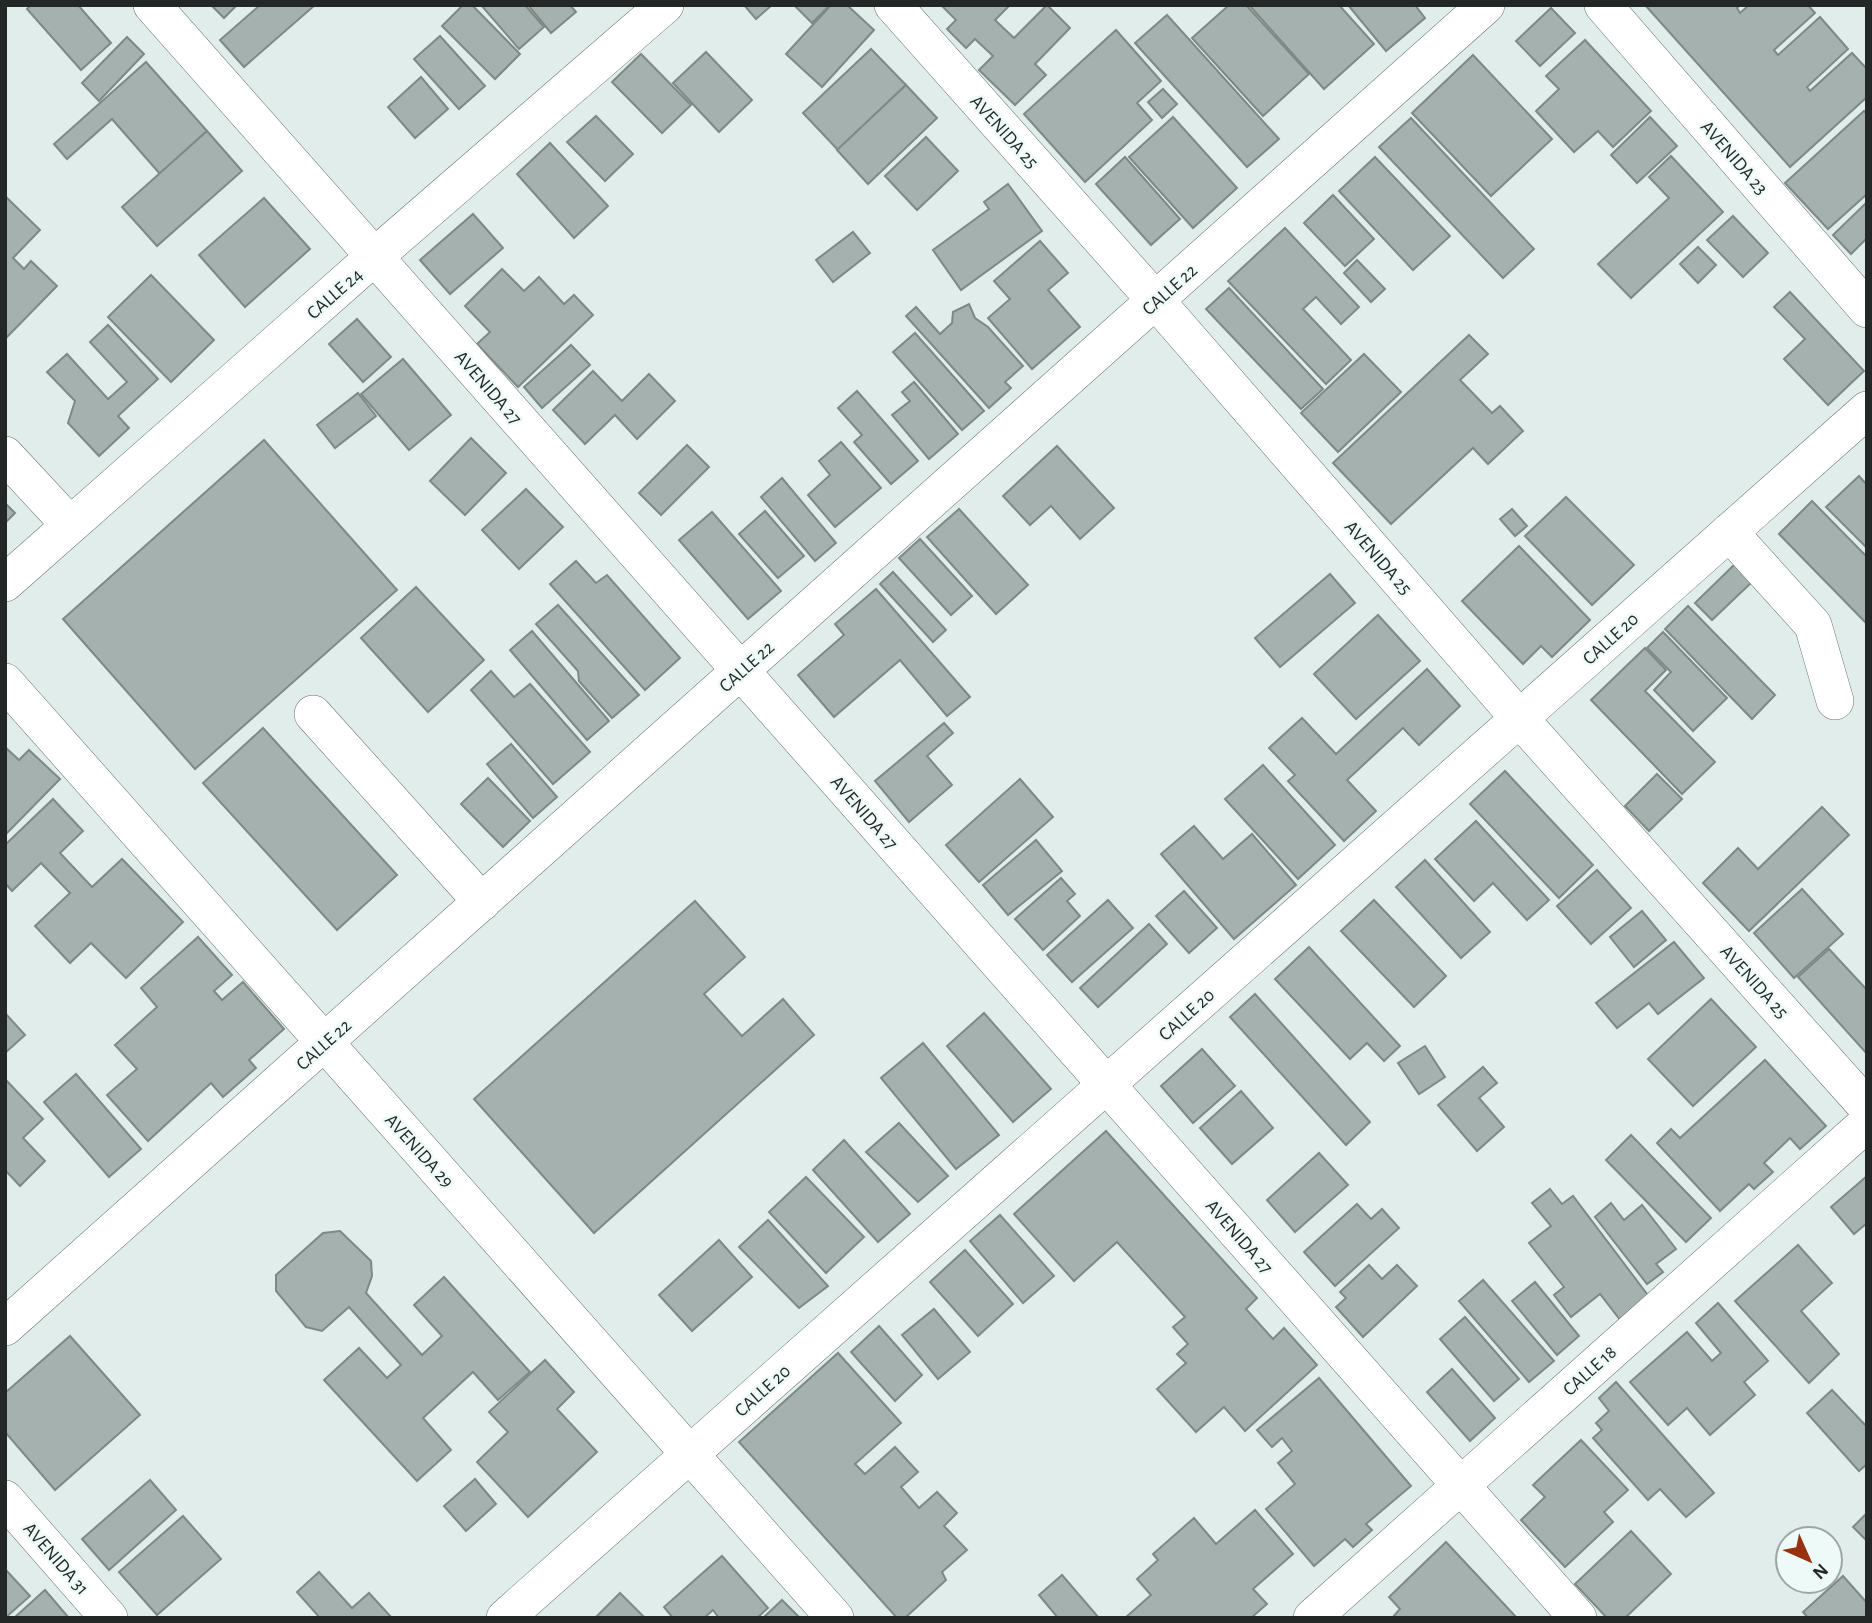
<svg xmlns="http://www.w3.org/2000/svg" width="1872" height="1623" font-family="'Alegreya Sans',sans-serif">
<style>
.building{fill:#a5b1ae;stroke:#7e8986;stroke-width:2}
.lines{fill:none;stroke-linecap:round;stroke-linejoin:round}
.minor-casing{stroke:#687270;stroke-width:38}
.minor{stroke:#fff;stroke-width:37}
.labels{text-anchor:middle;stroke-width:5;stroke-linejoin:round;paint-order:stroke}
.street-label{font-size:19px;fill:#232726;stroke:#eefaf7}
</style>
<rect width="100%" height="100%" fill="#e1edea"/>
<g class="building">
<path d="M31 5H78L111 43 81 70 27 9Z"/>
<path d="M211 5H237L224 18Z"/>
<path d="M260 5H315L244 67 220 40Z"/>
<path d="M463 5H472L520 54 495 79 442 26Z"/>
<path d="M481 5H525L544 27 519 49Z"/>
<path d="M528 5H570L576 12 551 33Z"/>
<path d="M744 5H772L756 19Z"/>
<path d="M794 5H830L812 23Z"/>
<path d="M831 5H847L874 30 822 87 786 54Z"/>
<path d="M941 5H1010L995 20 1014 38 1047 5 1070 28 1035 64 1046 75 1015 105 979 70 993 56 975 39 966 48 947 29 956 20Z"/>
<path d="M1229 5H1246L1309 74 1263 116 1192 38Z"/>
<path d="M1249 5H1339L1374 44 1324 89Z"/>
<path d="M1348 5H1415L1425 18 1386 51Z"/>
<path d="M1645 5H1740L1737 8 1740 13 1749 5H1808L1815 13 1774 50 1778 55 1820 17 1848 49 1807 87 1810 91 1852 53 1867 69V97L1790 167Z"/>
<path d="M1551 8 1575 33 1540 66 1516 41Z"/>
<path d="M1167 15 1279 139 1247 167 1135 43Z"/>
<path d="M1116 30 1161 81 1137 103 1152 120 1085 182 1024 114Z"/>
<path d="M440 36 485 86 459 109 414 59Z"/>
<path d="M127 37 144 54 99 101 82 83Z"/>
<path d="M1585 40 1651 111 1613 147 1598 131 1574 152 1536 111 1559 89 1546 76Z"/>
<path d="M871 49 906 85 838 150 803 113Z"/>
<path d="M706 52 752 100 719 132 673 83Z"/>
<path d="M641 54 691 105 662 133 612 82Z"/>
<path d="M1473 55 1552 139 1491 196 1412 113Z"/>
<path d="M146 62 207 131 160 174 112 119 67 159 54 144Z"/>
<path d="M421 77 448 109 415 138 388 107Z"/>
<path d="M906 85 937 118 868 184 837 150Z"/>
<path d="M1163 89 1177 104 1162 118 1148 102Z"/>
<path d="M1864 111 1867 114V194L1828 229 1785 183Z"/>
<path d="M596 116 633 154 605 181 567 142Z"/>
<path d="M1173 117 1237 188 1193 228 1129 157Z"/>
<path d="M1650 117 1677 146 1637 183 1611 155Z"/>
<path d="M1411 118 1534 249 1503 278 1379 147Z"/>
<path d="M207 131 242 171 157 246 122 207Z"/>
<path d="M926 137 958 171 917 210 885 176Z"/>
<path d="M550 143 608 206 574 238 517 174Z"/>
<path d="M1671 156 1723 212 1631 298 1598 264 1669 198 1649 177Z"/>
<path d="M1125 157 1180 219 1151 245 1096 184Z"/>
<path d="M1375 157 1450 236 1413 270 1339 191Z"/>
<path d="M1008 184 1042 231 961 290 933 250 989 209 984 202Z"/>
<path d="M1333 195 1374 239 1345 266 1304 223Z"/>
<path d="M5 196 40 230 13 258 24 269 31 261 57 286 5 339Z"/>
<path d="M264 198 310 249 245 307 199 255Z"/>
<path d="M1867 202V238L1851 254 1833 235Z"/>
<path d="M473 214 503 248 450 294 420 260Z"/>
<path d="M1733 216 1768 253 1743 277 1707 240Z"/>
<path d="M1285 228 1359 307 1341 324 1316 297 1303 309 1351 360 1326 384 1228 281Z"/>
<path d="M853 232 870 253 833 282 816 260Z"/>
<path d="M1040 241 1068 273 1048 290 1080 327 1032 369 988 318 1010 299 994 281Z"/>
<path d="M1698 247 1716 265 1698 283 1680 264Z"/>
<path d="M1357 260 1385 289 1371 302 1344 273Z"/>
<path d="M502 269 524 291 539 277 564 304 574 295 593 315 518 387 477 344 490 332 465 306Z"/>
<path d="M151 275 214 340 171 382 108 317Z"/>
<path d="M1229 288 1323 389 1301 409 1206 309Z"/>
<path d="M1790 292 1864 371 1828 405 1784 359 1805 339 1774 307Z"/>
<path d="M969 304 975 318 988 327 1023 366 1005 382 1011 388 989 408 906 316 916 307 940 334 952 323 953 312Z"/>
<path d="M357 319 391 357 363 382 329 344Z"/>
<path d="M108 325 158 379 118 416 129 428 99 456 68 423 75 401 47 372 67 354 108 399 127 382 90 342Z"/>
<path d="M915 333 984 411 962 430 893 352Z"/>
<path d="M1469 335 1488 354 1460 380 1492 413 1500 406 1523 431 1488 464 1473 448 1391 524 1333 463Z"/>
<path d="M571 345 590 365 542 408 524 387Z"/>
<path d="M1364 354 1401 392 1338 452 1301 413Z"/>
<path d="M403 359 451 415 409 450 361 394Z"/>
<path d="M593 371 622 401 649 374 675 401 637 439 615 415 585 444 553 410Z"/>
<path d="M914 382 958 434 929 459 892 415 910 401 902 392Z"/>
<path d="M857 391 918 461 891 484 854 442 862 435 838 408Z"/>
<path d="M358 393 376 416 335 448 317 425Z"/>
<path d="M471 438 506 473 465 515 430 481Z"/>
<path d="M264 440 397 590 195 769 63 619Z"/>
<path d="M841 442 881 488 835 527 808 495 830 475 819 461Z"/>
<path d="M687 445 709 467 661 515 639 493Z"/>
<path d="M1057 446 1114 508 1080 539 1051 506 1030 525 1003 496Z"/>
<path d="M1859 476 1867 485V548L1826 507Z"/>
<path d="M782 478 836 543 815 561 761 497Z"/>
<path d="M526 489 563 527 519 569 482 530Z"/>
<path d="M1566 497 1634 565 1592 605 1525 536Z"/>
<path d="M1812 501 1867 557V624L1779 534Z"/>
<path d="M5 503 15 513 5 523Z"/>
<path d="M959 509 1028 585 996 614 927 537Z"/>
<path d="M1512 509 1527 526 1515 536 1500 519Z"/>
<path d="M765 511 804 556 778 578 739 534Z"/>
<path d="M712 512 781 591 748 619 679 540Z"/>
<path d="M920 539 972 596 951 615 899 558Z"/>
<path d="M1519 546 1590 620 1552 657 1541 646 1523 664 1462 601Z"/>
<path d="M576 561 596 583 607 575 680 658 645 690 550 584Z"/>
<path d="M1735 564 1752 582 1712 620 1695 603Z"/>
<path d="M893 572 946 630 933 642 880 584Z"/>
<path d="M1330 574 1355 603 1280 667 1255 638Z"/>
<path d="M416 587 484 660 428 712 361 638Z"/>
<path d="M876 589 970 697 947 716 900 660 834 717 798 675 844 635 835 624Z"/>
<path d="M558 605 639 695 612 718 579 681 578 671 536 624Z"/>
<path d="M1688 606 1775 695 1752 719 1665 629Z"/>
<path d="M1378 615 1420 661 1356 719 1314 674Z"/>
<path d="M532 631 609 721 587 740 510 650Z"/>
<path d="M1663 632 1727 698 1693 731 1654 690 1671 672 1647 648Z"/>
<path d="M1645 648 1666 670 1645 691 1715 762 1682 794 1591 700Z"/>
<path d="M1427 669 1460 706 1419 745 1403 728 1347 780 1376 811 1344 841 1288 781 1295 775 1269 748 1302 718 1336 754Z"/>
<path d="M491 671 514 697 530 684 590 752 553 784 471 690Z"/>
<path d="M944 723 953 733 927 756 952 785 909 822 875 781Z"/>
<path d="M263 728 397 875 337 930 203 783Z"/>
<path d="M511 744 557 797 533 818 487 764Z"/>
<path d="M5 747 19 760 29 750 60 779 7 833 5 831Z"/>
<path d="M1263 765 1335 845 1298 879 1225 799Z"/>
<path d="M1505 771 1593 865 1559 898 1470 804Z"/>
<path d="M1657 774 1682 799 1649 831 1625 806Z"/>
<path d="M488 778 530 821 503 847 461 804Z"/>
<path d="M1020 779 1053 817 979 882 946 845Z"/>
<path d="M53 799 83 831 60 853 92 887 122 859 183 922 126 978 91 943 70 963 35 926 70 893 41 863 12 891 5 883V845Z"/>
<path d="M1822 807 1849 835 1749 931 1703 883 1738 848 1758 869Z"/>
<path d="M1476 821 1549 900 1527 920 1493 883 1474 901 1435 859Z"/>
<path d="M1194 826 1223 859 1252 834 1296 885 1234 939 1161 854Z"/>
<path d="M1036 840 1062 871 1008 915 983 885Z"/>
<path d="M1425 860 1490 932 1461 958 1396 887Z"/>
<path d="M1597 870 1631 908 1591 944 1557 906Z"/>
<path d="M1061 878 1075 894 1067 901 1080 916 1043 950 1015 919Z"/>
<path d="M1802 889 1843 934 1794 978 1754 933Z"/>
<path d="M1184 891 1217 928 1189 953 1156 916Z"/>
<path d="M1108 900 1133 928 1072 982 1047 955Z"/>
<path d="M1374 900 1446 976 1414 1007 1341 931Z"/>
<path d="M695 901 745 957 704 994 742 1036 783 999 814 1035 594 1233 474 1099Z"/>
<path d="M1642 911 1666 940 1634 967 1610 937Z"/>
<path d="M1149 924 1167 944 1098 1007 1080 988Z"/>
<path d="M198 937 232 975 214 991 222 1000 243 982 284 1029 249 1060 256 1068 223 1097 211 1083 148 1141 107 1095 137 1069 115 1045 157 1007 141 988Z"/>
<path d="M1674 942 1704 978 1658 1014 1649 1003 1617 1028 1596 1003Z"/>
<path d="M1309 947 1400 1046 1384 1061 1367 1043 1350 1059 1275 979Z"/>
<path d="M1829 949 1867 990V1054L1798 977Z"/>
<path d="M1255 994 1370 1122 1346 1145 1230 1017Z"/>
<path d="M1711 999 1756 1047 1693 1106 1648 1059Z"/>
<path d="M5 1013 25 1035 5 1053Z"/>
<path d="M984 1013 1051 1089 1013 1122 947 1046Z"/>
<path d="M923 1043 999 1135 956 1169 881 1078Z"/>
<path d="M1425 1046 1445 1077 1419 1094 1398 1063Z"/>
<path d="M1202 1049 1235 1086 1193 1123 1161 1086Z"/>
<path d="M1765 1060 1826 1126 1800 1149 1790 1138 1764 1163 1773 1172 1754 1189 1749 1184 1720 1211 1657 1143 1671 1129 1680 1138Z"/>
<path d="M1483 1067 1497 1083 1479 1098 1504 1127 1477 1151 1438 1105Z"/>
<path d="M76 1074 141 1149 109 1177 44 1102Z"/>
<path d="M5 1079 43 1119 23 1138 45 1161 20 1186 5 1170Z"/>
<path d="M1241 1091 1273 1128 1232 1164 1200 1128Z"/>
<path d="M899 1123 948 1176 918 1202 866 1152Z"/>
<path d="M1106 1131 1257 1298 1246 1309 1273 1339 1284 1328 1317 1365 1245 1431 1224 1407 1196 1432 1157 1389 1186 1363 1177 1354 1188 1344 1173 1327 1185 1317 1117 1242 1074 1281 1014 1214Z"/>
<path d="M1631 1135 1711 1218 1686 1242 1606 1160Z"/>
<path d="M844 1140 910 1214 878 1242 813 1170Z"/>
<path d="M1319 1153 1348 1185 1295 1232 1267 1200Z"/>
<path d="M1867 1176V1223L1854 1234 1831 1207Z"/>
<path d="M806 1177 864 1237 826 1273 769 1212Z"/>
<path d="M1550 1189 1562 1204 1573 1196 1650 1298 1621 1321 1600 1294 1571 1317 1554 1295 1564 1287 1529 1243 1551 1226 1532 1203Z"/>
<path d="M1611 1203 1624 1220 1642 1205 1676 1249 1656 1264 1663 1272 1647 1284 1595 1217Z"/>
<path d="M1357 1204 1371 1219 1382 1209 1399 1228 1335 1286 1304 1252Z"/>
<path d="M1000 1215 1054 1276 1023 1303 970 1241Z"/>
<path d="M768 1220 828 1286 799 1308 739 1247Z"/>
<path d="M340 1231 371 1261 372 1276 366 1293 422 1355 442 1336 414 1305 444 1277 530 1372 498 1400 473 1372 423 1418 451 1450 417 1481 324 1380 359 1348 387 1378 401 1365 349 1307 322 1331 306 1327 276 1291V1275L323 1233Z"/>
<path d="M719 1240 752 1277 692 1331 659 1295Z"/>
<path d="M1798 1245 1832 1283 1801 1311 1839 1354 1809 1383 1735 1301Z"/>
<path d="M965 1250 1013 1304 978 1336 930 1282Z"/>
<path d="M1369 1265 1382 1279 1397 1265 1417 1286 1363 1337 1336 1307 1346 1298 1340 1292Z"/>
<path d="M1483 1280 1554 1361 1529 1382 1459 1301Z"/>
<path d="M1535 1282 1579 1336 1557 1355 1512 1301Z"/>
<path d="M1718 1303 1768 1361 1744 1382 1755 1395 1710 1435 1687 1408 1668 1425 1630 1382 1687 1332 1712 1361 1721 1353 1696 1323Z"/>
<path d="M934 1309 970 1352 938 1379 902 1335Z"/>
<path d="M1465 1317 1519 1379 1494 1401 1440 1339Z"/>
<path d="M879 1326 922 1375 895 1401 851 1352Z"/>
<path d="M70 1336 140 1415 55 1490 5 1432V1393Z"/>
<path d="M838 1353 901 1423 855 1464 865 1474 895 1447 918 1472 901 1487 919 1508 937 1492 957 1513 944 1526 967 1550 942 1572 946 1580 905 1618H897L739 1442Z"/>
<path d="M545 1360 574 1392 557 1409 597 1452 528 1517 477 1462 508 1432 489 1412Z"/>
<path d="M1452 1369 1495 1418 1470 1441 1427 1392Z"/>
<path d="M1319 1378 1411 1486 1366 1524 1372 1530 1353 1547 1345 1539 1314 1566 1266 1509 1295 1484 1278 1463 1292 1451 1282 1438 1272 1447 1257 1430Z"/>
<path d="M1616 1382 1714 1493 1686 1517 1660 1489 1648 1500 1593 1438 1602 1430 1596 1423 1609 1411 1599 1398Z"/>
<path d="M1832 1390 1867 1427V1464L1859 1471 1807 1413Z"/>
<path d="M1581 1440 1628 1490 1604 1512 1613 1522 1565 1567 1521 1520 1545 1497 1533 1485Z"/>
<path d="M475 1479 496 1504 466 1531 444 1506Z"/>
<path d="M150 1480 176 1510 109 1570 82 1539Z"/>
<path d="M1255 1510 1293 1554 1253 1589 1267 1604 1251 1618H1125L1151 1595 1137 1579 1158 1560 1153 1554 1194 1518 1216 1544Z"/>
<path d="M1867 1513V1541L1853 1527Z"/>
<path d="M183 1516 221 1559 157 1615 119 1572Z"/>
<path d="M1631 1531 1671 1574 1625 1618H1607L1575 1584Z"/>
<path d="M1446 1542 1517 1618H1392L1400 1609 1389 1597Z"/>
<path d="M722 1556 768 1608 757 1618H719L713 1610 704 1618H673L664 1607Z"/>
<path d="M5 1569 30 1596 5 1618Z"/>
<path d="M319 1572 352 1608 369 1593 392 1618H320L297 1592Z"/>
<path d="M1062 1575 1099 1618H1058L1039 1595Z"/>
<path d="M1843 1576 1867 1603V1618H1808L1803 1612Z"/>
<path d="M45 1590 69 1618H14Z"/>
<path d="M620 1593 645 1618H595Z"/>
<path d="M782 1600 800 1618H763Z"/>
</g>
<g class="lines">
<defs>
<g id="minor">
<path d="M152 5 1578 1618"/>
<path d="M893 5 1156 301 1519 718 1867 1107"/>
<path d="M1603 5 1867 309"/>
<path d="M5 455 70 525"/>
<path d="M1729 532 1813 625 1835 701"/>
<path d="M5 583 374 257 665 5"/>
<path d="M5 682 835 1618"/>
<path d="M313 714 482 902"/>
<path d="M5 1327 1486 5"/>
<path d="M5 1499 109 1618"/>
<path d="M505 1618 1867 410"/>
<path d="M1312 1618 1867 1123"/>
</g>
</defs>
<use href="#minor" class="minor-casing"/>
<use href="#minor" class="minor"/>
</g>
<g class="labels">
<g class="street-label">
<text transform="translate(1005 131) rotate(48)" y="7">AVENIDA 25</text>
<text transform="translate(1735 157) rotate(49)" y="7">AVENIDA 23</text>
<text transform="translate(1169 289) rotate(-42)" y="7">CALLE 22</text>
<text transform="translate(334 293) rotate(-41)" y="7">CALLE 24</text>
<text transform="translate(489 387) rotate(49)" y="7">AVENIDA 27</text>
<text transform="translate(1379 557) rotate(49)" y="7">AVENIDA 25</text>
<text transform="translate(1610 638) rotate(-42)" y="7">CALLE 20</text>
<text transform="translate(746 666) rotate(-42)" y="7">CALLE 22</text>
<text transform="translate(865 812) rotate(49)" y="7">AVENIDA 27</text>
<text transform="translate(1755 981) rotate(48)" y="7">AVENIDA 25</text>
<text transform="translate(1186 1014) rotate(-42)" y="7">CALLE 20</text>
<text transform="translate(323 1044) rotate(-42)" y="7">CALLE 22</text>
<text transform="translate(420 1150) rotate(48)" y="7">AVENIDA 29</text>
<text transform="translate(1240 1236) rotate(49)" y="7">AVENIDA 27</text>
<text transform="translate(1589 1370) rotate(-42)" y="7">CALLE 18</text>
<text transform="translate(762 1390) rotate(-42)" y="7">CALLE 20</text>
<text transform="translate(57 1558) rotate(49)" y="7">AVENIDA 31</text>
</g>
</g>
<rect width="1872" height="1623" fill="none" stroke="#232726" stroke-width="14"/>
<g transform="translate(1809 1560) rotate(135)"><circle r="33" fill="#eefaf7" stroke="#9da6a3" stroke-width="2"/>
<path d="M0-5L12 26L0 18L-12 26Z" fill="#983110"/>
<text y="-10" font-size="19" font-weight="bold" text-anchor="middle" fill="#232726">N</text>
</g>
</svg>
